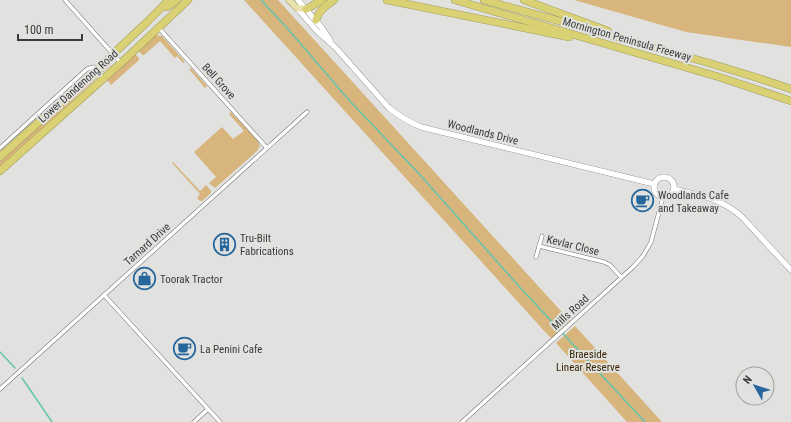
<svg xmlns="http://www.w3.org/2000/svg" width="791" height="422" font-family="'Roboto Condensed',sans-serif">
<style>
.green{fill:#d7b57d}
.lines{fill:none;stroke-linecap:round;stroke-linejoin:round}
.stream{stroke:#64c4ad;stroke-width:1.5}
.street-casing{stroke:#6d6f6c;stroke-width:4.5}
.secondary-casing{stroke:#6d6f6c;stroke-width:6}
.primary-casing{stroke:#a29c60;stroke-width:7}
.highway-casing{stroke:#a29c60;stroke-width:8}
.street{stroke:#fff;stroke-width:3.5}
.secondary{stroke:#fff;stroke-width:5.5}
.primary{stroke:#e8e3ac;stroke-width:6}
.highway{stroke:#d9d174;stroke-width:7}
.labels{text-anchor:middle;stroke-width:4;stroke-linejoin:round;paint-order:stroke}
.street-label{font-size:11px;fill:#3b3b3a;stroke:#e1e2df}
.poi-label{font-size:11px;fill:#3b3b3a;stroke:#e1e2df;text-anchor:start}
.park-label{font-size:11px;fill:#372607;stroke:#e1e2df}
</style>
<rect width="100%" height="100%" fill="#e1e2df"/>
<g class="green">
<path d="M244 0H278L570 321 553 337 551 338 547 334Z"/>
<path d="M574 0H791V47L686 32Z"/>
<path d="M156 35 162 36 185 62 183 63 177 56 175 58 160 41 144 55H142L139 51 153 37Z"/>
<path d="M135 54 139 58V60L111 85 107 80Z"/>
<path d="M110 63 111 65 0 168V160L100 71Z"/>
<path d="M191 68 207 86 205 88 189 69Z"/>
<path d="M231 112 258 141 260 146 257 151 215 188 209 183 216 177 194 152 222 127 233 139 244 131 229 114Z"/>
<path d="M173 162 200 191 206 185 211 191V193L202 201H200L197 198 200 194 172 163Z"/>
<path d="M575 326 662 422H627L556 343Z"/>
</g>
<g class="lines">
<g class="stream">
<path d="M261 0 288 29 348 99 422 177 516 283 645 422"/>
<path d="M0 352 15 368"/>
<path d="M22 378 52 422"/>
</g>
<defs>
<g id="street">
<path d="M65 0 121 63"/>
<path d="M158 27 267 148"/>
<path d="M0 148 87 69 94 67 98 69"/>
<path d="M539 246 604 262 610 265 621 277"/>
<path d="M536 257 542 236"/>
<path d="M104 295 220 422"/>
<path d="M0 389 307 112"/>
<path d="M194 422 208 409"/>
<path d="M462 422 633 267 643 256 651 242 663 197"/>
</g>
<g id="secondary">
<path d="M298 0 322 28 330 40"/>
<path d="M297 8 317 31 336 48 389 108C399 116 409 122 421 127L654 184"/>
<circle cx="664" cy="187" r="10"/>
<path d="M674 189C701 196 721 198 742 217L791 270"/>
</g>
<path id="primary" d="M289 0 297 8 306 9"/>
<g id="highway">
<path d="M387 0 569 37"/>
<path d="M455 0 719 77 791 101"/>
<path d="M484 0 709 63 758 78 791 89"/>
<path d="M524 0 608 31"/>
<path d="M167 7 177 0"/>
<path d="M306 9 310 7 322 0"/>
<path d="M316 20C318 11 327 5 334 0"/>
<path d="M0 157 98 69 113 54 146 23 169 0"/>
<path d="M0 171 121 63 188 0"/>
</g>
</defs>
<use href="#street" class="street-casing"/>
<use href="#secondary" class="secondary-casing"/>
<use href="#primary" class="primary-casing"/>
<use href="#highway" class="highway-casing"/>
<use href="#street" class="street"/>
<use href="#secondary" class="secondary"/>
<use href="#primary" class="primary"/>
<use href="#highway" class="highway"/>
</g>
<defs>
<symbol id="cafe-ring" viewBox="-11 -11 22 22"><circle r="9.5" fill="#e1e2df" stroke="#26669c" stroke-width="1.5"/><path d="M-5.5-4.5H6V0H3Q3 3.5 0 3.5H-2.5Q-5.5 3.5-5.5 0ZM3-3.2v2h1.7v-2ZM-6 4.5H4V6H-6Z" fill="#26669c"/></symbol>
<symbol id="building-ring" viewBox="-11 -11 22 22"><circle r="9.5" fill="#e1e2df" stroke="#26669c" stroke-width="1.5"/><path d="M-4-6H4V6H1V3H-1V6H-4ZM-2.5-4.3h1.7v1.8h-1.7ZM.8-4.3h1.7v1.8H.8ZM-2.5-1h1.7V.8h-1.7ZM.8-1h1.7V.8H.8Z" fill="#26669c"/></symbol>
<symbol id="shop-ring" viewBox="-11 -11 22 22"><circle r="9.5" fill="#e1e2df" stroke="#26669c" stroke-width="1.5"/><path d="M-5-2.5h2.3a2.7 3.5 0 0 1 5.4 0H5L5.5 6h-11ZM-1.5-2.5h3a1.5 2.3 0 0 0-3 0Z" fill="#26669c"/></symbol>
</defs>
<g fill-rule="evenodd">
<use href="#cafe-ring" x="630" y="188" width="25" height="25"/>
<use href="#building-ring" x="212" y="232" width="25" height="25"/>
<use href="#shop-ring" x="132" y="266" width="25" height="25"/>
<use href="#cafe-ring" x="172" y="336" width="25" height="25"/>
</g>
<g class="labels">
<g class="street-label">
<text transform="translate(627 39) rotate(16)" y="4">Mornington Peninsula Freeway</text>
<text transform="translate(219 81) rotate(48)" y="4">Bell Grove</text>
<text transform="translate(78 86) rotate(-42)" y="4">Lower Dandenong Road</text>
<text transform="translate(483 132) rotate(14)" y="4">Woodlands Drive</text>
<text transform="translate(147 244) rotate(-42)" y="4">Tarnard Drive</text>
<text transform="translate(573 245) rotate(14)" y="4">Kevlar Close</text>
<text transform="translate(570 312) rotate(-43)" y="4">Mills Road</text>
</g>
<g class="poi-label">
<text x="658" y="199">Woodlands Cafe<tspan x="658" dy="13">and Takeaway</tspan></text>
<text x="240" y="242">Tru-Bilt<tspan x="240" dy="13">Fabrications</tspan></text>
<text x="160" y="283">Toorak Tractor</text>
<text x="200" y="353">La Penini Cafe</text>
</g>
<g class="park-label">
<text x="588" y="358">Braeside<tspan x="588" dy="13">Linear Reserve</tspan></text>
</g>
</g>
<g transform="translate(755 386) rotate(309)"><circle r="19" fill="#e1e2df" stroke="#9f9f9d"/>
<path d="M0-3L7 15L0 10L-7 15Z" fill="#26669c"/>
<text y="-6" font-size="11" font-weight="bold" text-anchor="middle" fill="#3b3b3a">N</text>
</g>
<path d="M18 34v6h64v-6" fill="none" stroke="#3b3b3a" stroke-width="2"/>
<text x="24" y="34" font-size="12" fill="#3b3b3a" stroke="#e1e2df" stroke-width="3" paint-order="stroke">100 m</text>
</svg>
